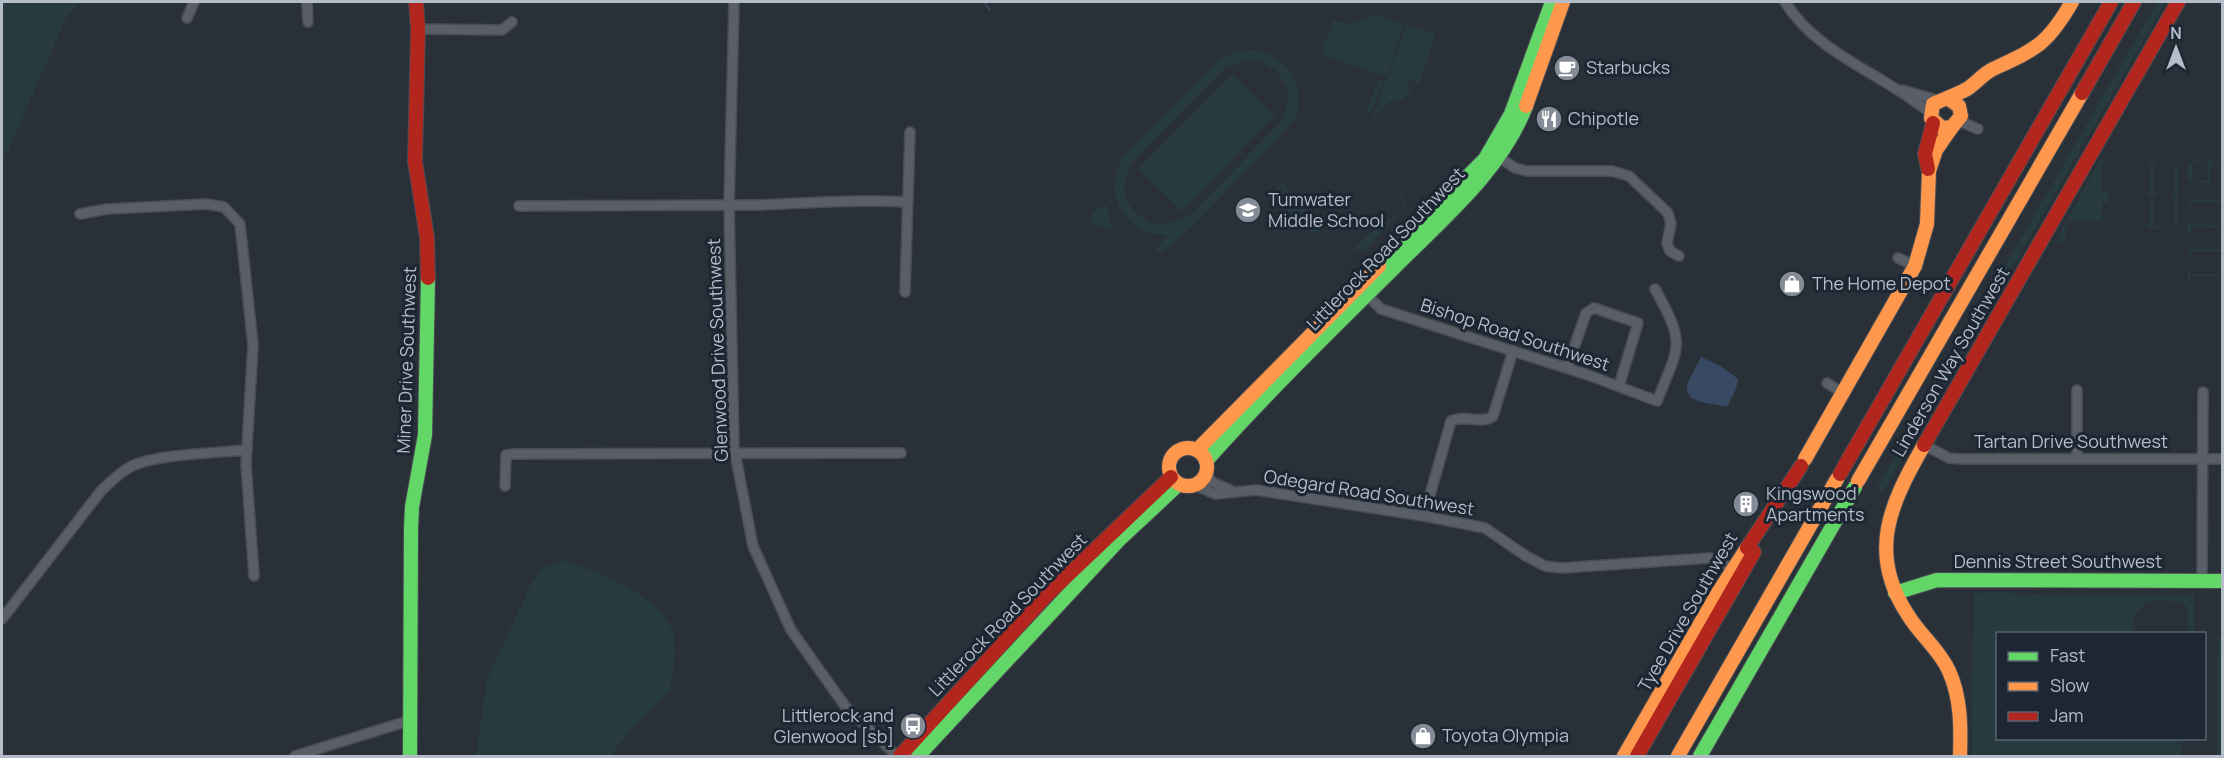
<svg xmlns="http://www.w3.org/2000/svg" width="2224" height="758" font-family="Manrope,sans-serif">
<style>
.green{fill:#273a3e;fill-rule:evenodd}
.water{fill:#384963}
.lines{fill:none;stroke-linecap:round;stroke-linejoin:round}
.stream{stroke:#384963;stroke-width:2}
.street-casing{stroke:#484c53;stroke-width:12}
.fast-casing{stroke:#484c53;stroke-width:16}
.slow-casing{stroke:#484c53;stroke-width:16}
.jam-casing{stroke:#484c53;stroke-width:16}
.street{stroke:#5a5e66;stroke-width:9}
.fast{stroke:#63d668;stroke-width:14}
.slow{stroke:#ff974d;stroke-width:14}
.jam{stroke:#b3261e;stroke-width:14}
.labels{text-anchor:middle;stroke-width:6;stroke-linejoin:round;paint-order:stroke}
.poi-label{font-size:18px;fill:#b4bcc9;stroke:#1d2633;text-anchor:start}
.street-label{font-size:18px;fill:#b4bcc9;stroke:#1d2633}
</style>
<rect width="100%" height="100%" fill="#2a3038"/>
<g class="green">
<path d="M2 2H81L67 16 2 165Z"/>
<path d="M2157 2H2166L1883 492 1876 489Z"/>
<path d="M1374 15 1404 23 1386 77 1320 54 1334 20 1351 24Z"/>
<path d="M1406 24 1436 34 1420 82 1418 84 1412 78 1406 84 1411 91 1402 100 1391 101 1372 119Z"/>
<path d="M1255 50C1290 57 1308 88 1294 121L1196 223 1161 254 1155 249 1169 235C1126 237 1101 194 1123 157L1219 60 1237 51ZM1245 60 1259 61 1277 71 1288 90 1286 111 1280 123 1189 216 1165 225 1151 223 1138 215 1128 203 1124 189 1130 165 1225 68Z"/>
<path d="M1233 74 1275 116 1181 211 1138 169Z"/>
<path d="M1378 79 1384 81 1371 113 1367 111Z"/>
<path d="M2100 159 2108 163 2102 164V191L2108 193V202L2102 203 2101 219 2104 221H2067V228L2064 229 2067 243H2054L2096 167H2098Z"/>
<path d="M2196 160 2198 163 2192 164V181H2208V161H2222L2212 162 2210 183 2188 182V164Z"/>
<path d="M2144 163H2160L2153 165V191L2160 194 2153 195V225L2159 226 2158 229 2150 228 2144 224 2150 223 2151 195 2144 192 2150 191 2151 165Z"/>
<path d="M2169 163H2174L2178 167 2177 225 2173 228H2168L2175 225V195L2169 193 2175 192V165Z"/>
<path d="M1282 183 1310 212 1299 223 1271 194Z"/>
<path d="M2189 193 2191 199 2221 200 2222 193V209L2221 202H2191L2188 209Z"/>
<path d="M1401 195 1407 204 1365 251 1354 249 1384 220 1387 222 1405 204 1399 197Z"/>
<path d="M1106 204 1112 228 1109 230 1088 221 1095 210Z"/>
<path d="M1319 214 1322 217 1320 232H1311L1306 227Z"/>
<path d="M2222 217V233L2221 227H2191V232H2187L2189 218 2191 224 2221 225Z"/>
<path d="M2189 242 2191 249H2221L2222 242V258L2221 252H2191L2188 258Z"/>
<path d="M2188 267 2191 274H2221L2222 268V283L2221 276H2191L2188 283Z"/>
<path d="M561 560C595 570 664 596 674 635 678 651 672 674 670 690L632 729 610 756H476L487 680 530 586 541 569Z"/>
<path d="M2009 592 2023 596 2030 593 2033 595 2041 593 2044 595H2194V633H2188V608L2181 602C2173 601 2159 599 2151 601 2139 604 2130 622 2133 633L1998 634V738L2182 739 2181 756H1972L1973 593Z"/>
<path d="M2218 637H2222V756H2217Z"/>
</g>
<path class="water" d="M1701 357 1722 367 1738 379 1736 389 1727 407 1701 402 1691 398 1687 391V384Z"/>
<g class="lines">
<path class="stream" d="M984 2 990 10"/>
<defs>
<g id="street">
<path d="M307 2 308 22"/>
<path d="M734 2 729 205 734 448 753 546 791 630 845 706 897 756"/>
<path d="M1785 2C1818 55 1884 74 1930 113"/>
<path d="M187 18 194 2"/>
<path d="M418 29 502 30 512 22"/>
<path d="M1902 90 1937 100"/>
<path d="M1959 121 1978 129"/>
<path d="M1499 157 1515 168 1527 171H1612L1629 176 1668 213 1671 224 1667 243 1670 251 1679 256"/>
<path d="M519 206C599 206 678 206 757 205 808 203 858 199 908 202"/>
<path d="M80 214 107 209 207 204 224 207 240 224 253 345 246 464 254 576"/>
<path d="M1898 258 1915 266"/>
<path d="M905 292 910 132"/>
<path d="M1367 295 1381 309 1588 375 1657 401C1680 344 1686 345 1655 289"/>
<path d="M1567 368 1586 313 1594 308 1638 323 1619 386"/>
<path d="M1827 383 1844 394"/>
<path d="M1924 445 1949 458 1961 459H2222"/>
<path d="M2077 458V390"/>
<path d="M1207 469 1210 481 1230 490"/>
<path d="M1195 485 1215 494 1256 490 1424 516 1485 528 1526 556 1545 566 1561 568 1710 558 1737 570"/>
<path d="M505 486 506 455 513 454 901 453"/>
<path d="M1424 516 1451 421C1466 414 1483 425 1493 416L1513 351"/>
<path d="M2202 581 2203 392"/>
<path d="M2 619 101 491C110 482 119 473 130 467 154 454 217 453 247 450"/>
<path d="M295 756 411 720"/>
</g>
<g id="fast">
<path d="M1379 266 1485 159 1511 114 1552 2"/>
<path d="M1206 461C1265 395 1328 333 1391 271 1440 221 1501 172 1526 106"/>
<path d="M1895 593 1937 580 2222 581"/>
<path d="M410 756 411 529 412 507 425 435 428 278"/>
<path d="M918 756 1118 541 1179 484"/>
<path d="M1700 756 1855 487"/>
</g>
<g id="slow">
<path d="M1947 98 1959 106 1961 116 1952 127 1942 128 1931 118 1933 104C1944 99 1956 95 1967 89 1976 83 1983 74 1993 69 2036 49 2047 45 2072 2"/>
<path d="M1526 106 1563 2"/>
<path d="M1924 445C1890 504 1867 553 1908 615 1920 635 1939 649 1949 671 1961 698 1961 727 1960 756"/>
<circle cx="1188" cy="467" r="19"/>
<path d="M1197 450 1379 266"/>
<path d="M1805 459 1915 266 1927 224 1929 171 1936 150 1952 127"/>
<path d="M1858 481 2082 93"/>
<path d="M1624 756 1719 591 1747 548"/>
<path d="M1678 756 1837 479"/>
</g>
<g id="jam">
<path d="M416 2 418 29 415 161 427 238 428 278"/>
<path d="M2082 93 2134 2"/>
<path d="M1928 169 1925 154 1933 123"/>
<path d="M1924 445 2178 2"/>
<path d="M1840 474 2111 2"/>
<path d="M1747 548 1801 466"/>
<path d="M900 756 1046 596 1171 477"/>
<path d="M1637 756 1754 552"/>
</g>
</defs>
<use href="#street" class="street-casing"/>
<use href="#fast" class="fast-casing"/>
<use href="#slow" class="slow-casing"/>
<use href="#jam" class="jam-casing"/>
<use href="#street" class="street"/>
<use href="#fast" class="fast"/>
<use href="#slow" class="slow"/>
<use href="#jam" class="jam"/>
</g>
<defs>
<symbol id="cafe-disc" viewBox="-11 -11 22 22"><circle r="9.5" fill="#848b96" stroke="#1d2633"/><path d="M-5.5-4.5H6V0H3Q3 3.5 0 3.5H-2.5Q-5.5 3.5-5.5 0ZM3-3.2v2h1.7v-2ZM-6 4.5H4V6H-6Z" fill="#fff"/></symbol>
<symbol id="restaurant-disc" viewBox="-11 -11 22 22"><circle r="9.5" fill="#848b96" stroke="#1d2633"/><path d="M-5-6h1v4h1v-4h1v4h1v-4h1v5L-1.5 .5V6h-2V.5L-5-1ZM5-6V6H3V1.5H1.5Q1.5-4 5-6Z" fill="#fff"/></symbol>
<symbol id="school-disc" viewBox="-11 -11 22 22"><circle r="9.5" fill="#848b96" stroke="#1d2633"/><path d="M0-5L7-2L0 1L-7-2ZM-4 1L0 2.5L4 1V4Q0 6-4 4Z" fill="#fff"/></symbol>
<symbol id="shop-disc" viewBox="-11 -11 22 22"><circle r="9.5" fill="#848b96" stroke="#1d2633"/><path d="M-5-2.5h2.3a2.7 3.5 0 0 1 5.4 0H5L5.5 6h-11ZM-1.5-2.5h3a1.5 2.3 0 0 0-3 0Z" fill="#fff"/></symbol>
<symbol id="building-disc" viewBox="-11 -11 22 22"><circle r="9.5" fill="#848b96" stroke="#1d2633"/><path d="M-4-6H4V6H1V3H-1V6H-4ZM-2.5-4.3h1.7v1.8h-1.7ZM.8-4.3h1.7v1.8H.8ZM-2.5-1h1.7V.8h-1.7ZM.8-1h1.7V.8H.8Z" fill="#fff"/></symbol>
<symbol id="bus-disc" viewBox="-11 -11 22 22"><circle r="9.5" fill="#848b96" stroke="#1d2633"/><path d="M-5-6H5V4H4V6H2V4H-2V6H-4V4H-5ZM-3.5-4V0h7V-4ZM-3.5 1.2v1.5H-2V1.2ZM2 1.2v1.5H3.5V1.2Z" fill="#fff"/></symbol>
</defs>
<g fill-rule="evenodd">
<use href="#cafe-disc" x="1552" y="53" width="30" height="30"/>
<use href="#restaurant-disc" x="1534" y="104" width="30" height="30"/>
<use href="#school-disc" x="1233" y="195" width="30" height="30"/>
<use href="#shop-disc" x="1777" y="269" width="30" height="30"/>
<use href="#building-disc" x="1731" y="489" width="30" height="30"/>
<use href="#bus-disc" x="898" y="711" width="30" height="30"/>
<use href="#shop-disc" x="1408" y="721" width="30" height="30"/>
</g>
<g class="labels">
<g class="poi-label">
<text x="1586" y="74">Starbucks</text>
<text x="1568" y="125">Chipotle</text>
<text x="1268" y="206">Tumwater<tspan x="1268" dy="21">Middle School</tspan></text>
<text x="1812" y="290">The Home Depot</text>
<text x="1766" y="500">Kingswood<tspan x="1766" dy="21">Apartments</tspan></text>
<text x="894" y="722" text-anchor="end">Littlerock and<tspan x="894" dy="21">Glenwood [sb]</tspan></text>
<text x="1442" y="742">Toyota Olympia</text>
</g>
<g class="street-label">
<text transform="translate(1386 249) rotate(-46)" y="6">Littlerock Road Southwest</text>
<text transform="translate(1515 335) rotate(18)" y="6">Bishop Road Southwest</text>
<text transform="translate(718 350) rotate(-92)" y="6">Glenwood Drive Southwest</text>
<text transform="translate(407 360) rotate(-88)" y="6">Miner Drive Southwest</text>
<text transform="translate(1951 362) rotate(-60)" y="6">Linderson Way Southwest</text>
<text x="2071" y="448">Tartan Drive Southwest</text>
<text transform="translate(1369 493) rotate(9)" y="6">Odegard Road Southwest</text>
<text x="2058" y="568">Dennis Street Southwest</text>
<text transform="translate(1688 612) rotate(-60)" y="6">Tyee Drive Southwest</text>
<text transform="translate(1008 615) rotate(-46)" y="6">Littlerock Road Southwest</text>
</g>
</g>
<rect width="2224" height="758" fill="none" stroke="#b4bcc9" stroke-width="6"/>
<rect x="1996" y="632" width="210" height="108" fill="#1d2633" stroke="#59626f" stroke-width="1.5"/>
<rect x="2008" y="652" width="30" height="9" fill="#63d668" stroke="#59626f" stroke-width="1.5"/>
<text x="2050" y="662" font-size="18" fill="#b4bcc9">Fast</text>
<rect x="2008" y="682" width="30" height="9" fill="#ff974d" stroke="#59626f" stroke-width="1.5"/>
<text x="2050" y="692" font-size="18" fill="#b4bcc9">Slow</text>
<rect x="2008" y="712" width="30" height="9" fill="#b3261e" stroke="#59626f" stroke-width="1.5"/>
<text x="2050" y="722" font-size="18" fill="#b4bcc9">Jam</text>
<g transform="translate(2176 48)" stroke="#1d2633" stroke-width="4.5" paint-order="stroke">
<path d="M0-4.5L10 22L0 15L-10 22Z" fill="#b4bcc9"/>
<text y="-9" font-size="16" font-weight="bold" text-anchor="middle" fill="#b4bcc9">N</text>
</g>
</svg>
